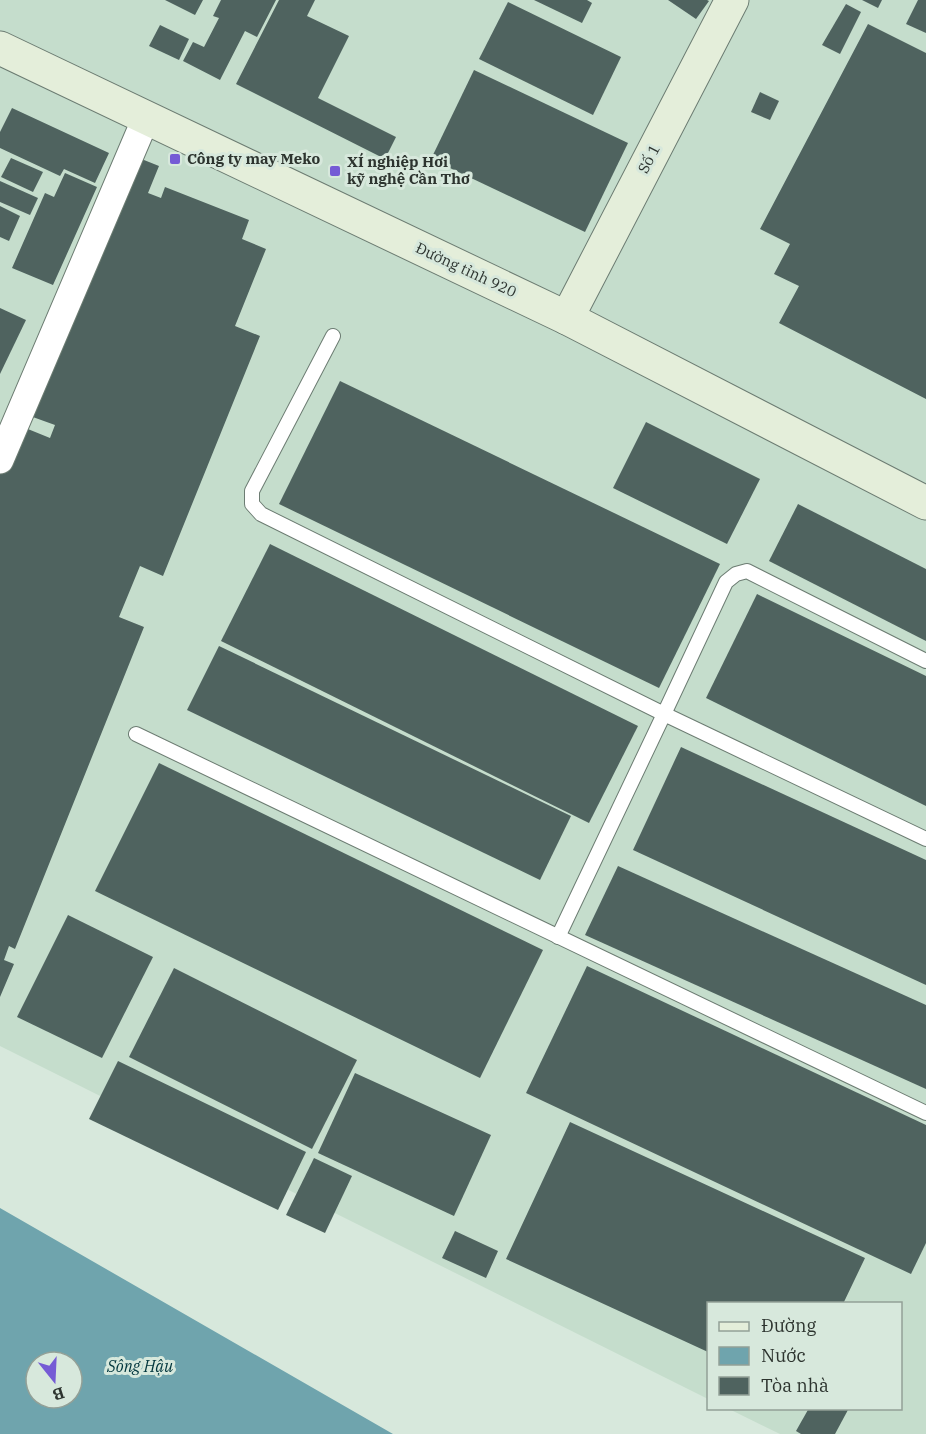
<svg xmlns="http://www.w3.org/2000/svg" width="926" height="1434" font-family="'IBM Plex Serif',serif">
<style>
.built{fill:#c5ddcc}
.water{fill:#6fa4ad;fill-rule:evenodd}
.building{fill:#4f635f}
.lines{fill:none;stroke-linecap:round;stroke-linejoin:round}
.lane-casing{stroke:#6c7c72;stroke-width:16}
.street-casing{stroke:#6c7c72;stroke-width:29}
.secondary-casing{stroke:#6c7c72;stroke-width:35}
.lane{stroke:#fff;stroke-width:14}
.street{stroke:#fff;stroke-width:27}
.secondary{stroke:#e4eeda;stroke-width:33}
.poi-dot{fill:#755bd5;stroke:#d7e8dc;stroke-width:2}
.labels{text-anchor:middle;stroke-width:6;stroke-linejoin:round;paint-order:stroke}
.poi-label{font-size:15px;font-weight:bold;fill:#2d342f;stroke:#d7e8dc;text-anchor:start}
.street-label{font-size:15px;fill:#2d342f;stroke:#d7e8dc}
.water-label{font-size:16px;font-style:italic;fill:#00363d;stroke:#d7e8dc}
</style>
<rect width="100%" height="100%" fill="#d7e8dc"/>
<path class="built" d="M0 0H926V1434H780L729 1409 900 1408V1304H708V1399L0 1046Z"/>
<path class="water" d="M0 1208 393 1434H0ZM36 1362H72V1398H36Z"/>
<g class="building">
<path d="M165 0H203L195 15Z"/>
<path d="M221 0H276L257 37 245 31 220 80 183 61 193 42 204 47 219 18 213 16Z"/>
<path d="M279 0H315L307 16 349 36 318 98 396 137 385 159 236 84Z"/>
<path d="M534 0H587L592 3 582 23Z"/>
<path d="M668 0H707L709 1 696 19Z"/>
<path d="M862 0H882L878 8Z"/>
<path d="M918 0H926V33L906 24Z"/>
<path d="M508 2 621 57 593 115 479 59Z"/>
<path d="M846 4 861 12 840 54 822 45Z"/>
<path d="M868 24 926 53V399L779 323 799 286 774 274 790 244 760 229Z"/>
<path d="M160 25 189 39 179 60 149 46Z"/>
<path d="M474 70 628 143 585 232 431 159Z"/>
<path d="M760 92 779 101 770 120 751 112Z"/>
<path d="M12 108 109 153 95 183 64 169 60 176 0 148V132Z"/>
<path d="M134 156 159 166 148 193 161 198 165 187 249 220 242 239 266 249 235 326 260 336 163 576 140 566 119 617 144 627 15 949 9 946 4 960 14 964 0 997V471L18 425 50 438 55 425 30 416Z"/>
<path d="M11 158 43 172 33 192 1 177Z"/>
<path d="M65 173 97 187 53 285 12 268 45 193 54 197Z"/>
<path d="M0 181 38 198 30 215 0 202Z"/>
<path d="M0 206 20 216 9 241 0 237Z"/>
<path d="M0 308 26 320 0 374Z"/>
<path d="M340 381 720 564 659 688 279 504Z"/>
<path d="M646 422 760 479 727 544 613 488Z"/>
<path d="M798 504 926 569V641L769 561Z"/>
<path d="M270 544 638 726 589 823 221 641Z"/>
<path d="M757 594 926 676V806L706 698Z"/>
<path d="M219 646 571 816 540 880 187 710Z"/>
<path d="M681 747 926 860V985L633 850Z"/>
<path d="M159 763 543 950 480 1078 95 891Z"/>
<path d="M618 866 926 1005V1089L585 935Z"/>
<path d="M68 915 153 957 102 1058 17 1017Z"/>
<path d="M587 966 926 1125V1243L911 1274 526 1093Z"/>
<path d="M174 968 357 1060 312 1149 129 1057Z"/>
<path d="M118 1061 306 1152 278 1210 89 1119Z"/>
<path d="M355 1073 491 1135 454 1216 318 1153Z"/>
<path d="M570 1122 865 1258 843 1304H708V1352L506 1259Z"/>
<path d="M314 1158 352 1176 325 1233 286 1215Z"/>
<path d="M455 1231 498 1251 486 1278 442 1258Z"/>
<path d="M809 1408H849L835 1434H801L796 1431Z"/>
</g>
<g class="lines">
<defs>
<g id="lane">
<path d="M333 336 252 491V504L261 514 664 714 726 582 736 574 747 571 926 661"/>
<path d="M136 734 926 1113"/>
<path d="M558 937 664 714 926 839"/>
</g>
<path id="street" d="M0 460 146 118"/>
<g id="secondary">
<path d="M0 48 567 318 926 503"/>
<path d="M567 318 732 0"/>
</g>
</defs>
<use href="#lane" class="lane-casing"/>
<use href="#street" class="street-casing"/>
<use href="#secondary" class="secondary-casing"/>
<use href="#lane" class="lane"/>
<use href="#street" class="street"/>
<use href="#secondary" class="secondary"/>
</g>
<g class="poi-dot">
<rect x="169" y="153" width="12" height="12" rx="3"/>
<rect x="329" y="165" width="12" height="12" rx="3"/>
</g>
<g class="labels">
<g class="poi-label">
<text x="187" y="164">Công ty may Meko</text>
<text x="347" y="167">XÍ nghiệp Hơi<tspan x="347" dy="17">kỹ nghệ Cần Thơ</tspan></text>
</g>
<g class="street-label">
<text transform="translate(649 159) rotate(-63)" y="5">Số 1</text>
<text transform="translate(466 270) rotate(25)" y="5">Đường tỉnh 920</text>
</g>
<g class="water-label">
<text x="140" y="1372">Sông Hậu</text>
</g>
</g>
<rect x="707" y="1302" width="195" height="108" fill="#d7e8dc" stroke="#93a097" stroke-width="1.5"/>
<rect x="719" y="1322" width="30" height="9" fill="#e4eeda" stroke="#93a097" stroke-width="1.5"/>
<text x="761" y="1332" font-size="18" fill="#2d342f">Đường</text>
<rect x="719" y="1347" width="30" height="18" fill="#6fa4ad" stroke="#93a097" stroke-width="1.5"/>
<text x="761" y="1362" font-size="18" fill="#2d342f">Nước</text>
<rect x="719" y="1377" width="30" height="18" fill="#4f635f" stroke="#93a097" stroke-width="1.5"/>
<text x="761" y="1392" font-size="18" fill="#2d342f">Tòa nhà</text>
<g transform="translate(54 1380) rotate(162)"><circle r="28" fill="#d7e8dc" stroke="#93a097" stroke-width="1.5"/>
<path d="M0-4.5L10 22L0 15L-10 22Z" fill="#755bd5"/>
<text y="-9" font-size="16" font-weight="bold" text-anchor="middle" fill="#2d342f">B</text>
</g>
</svg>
